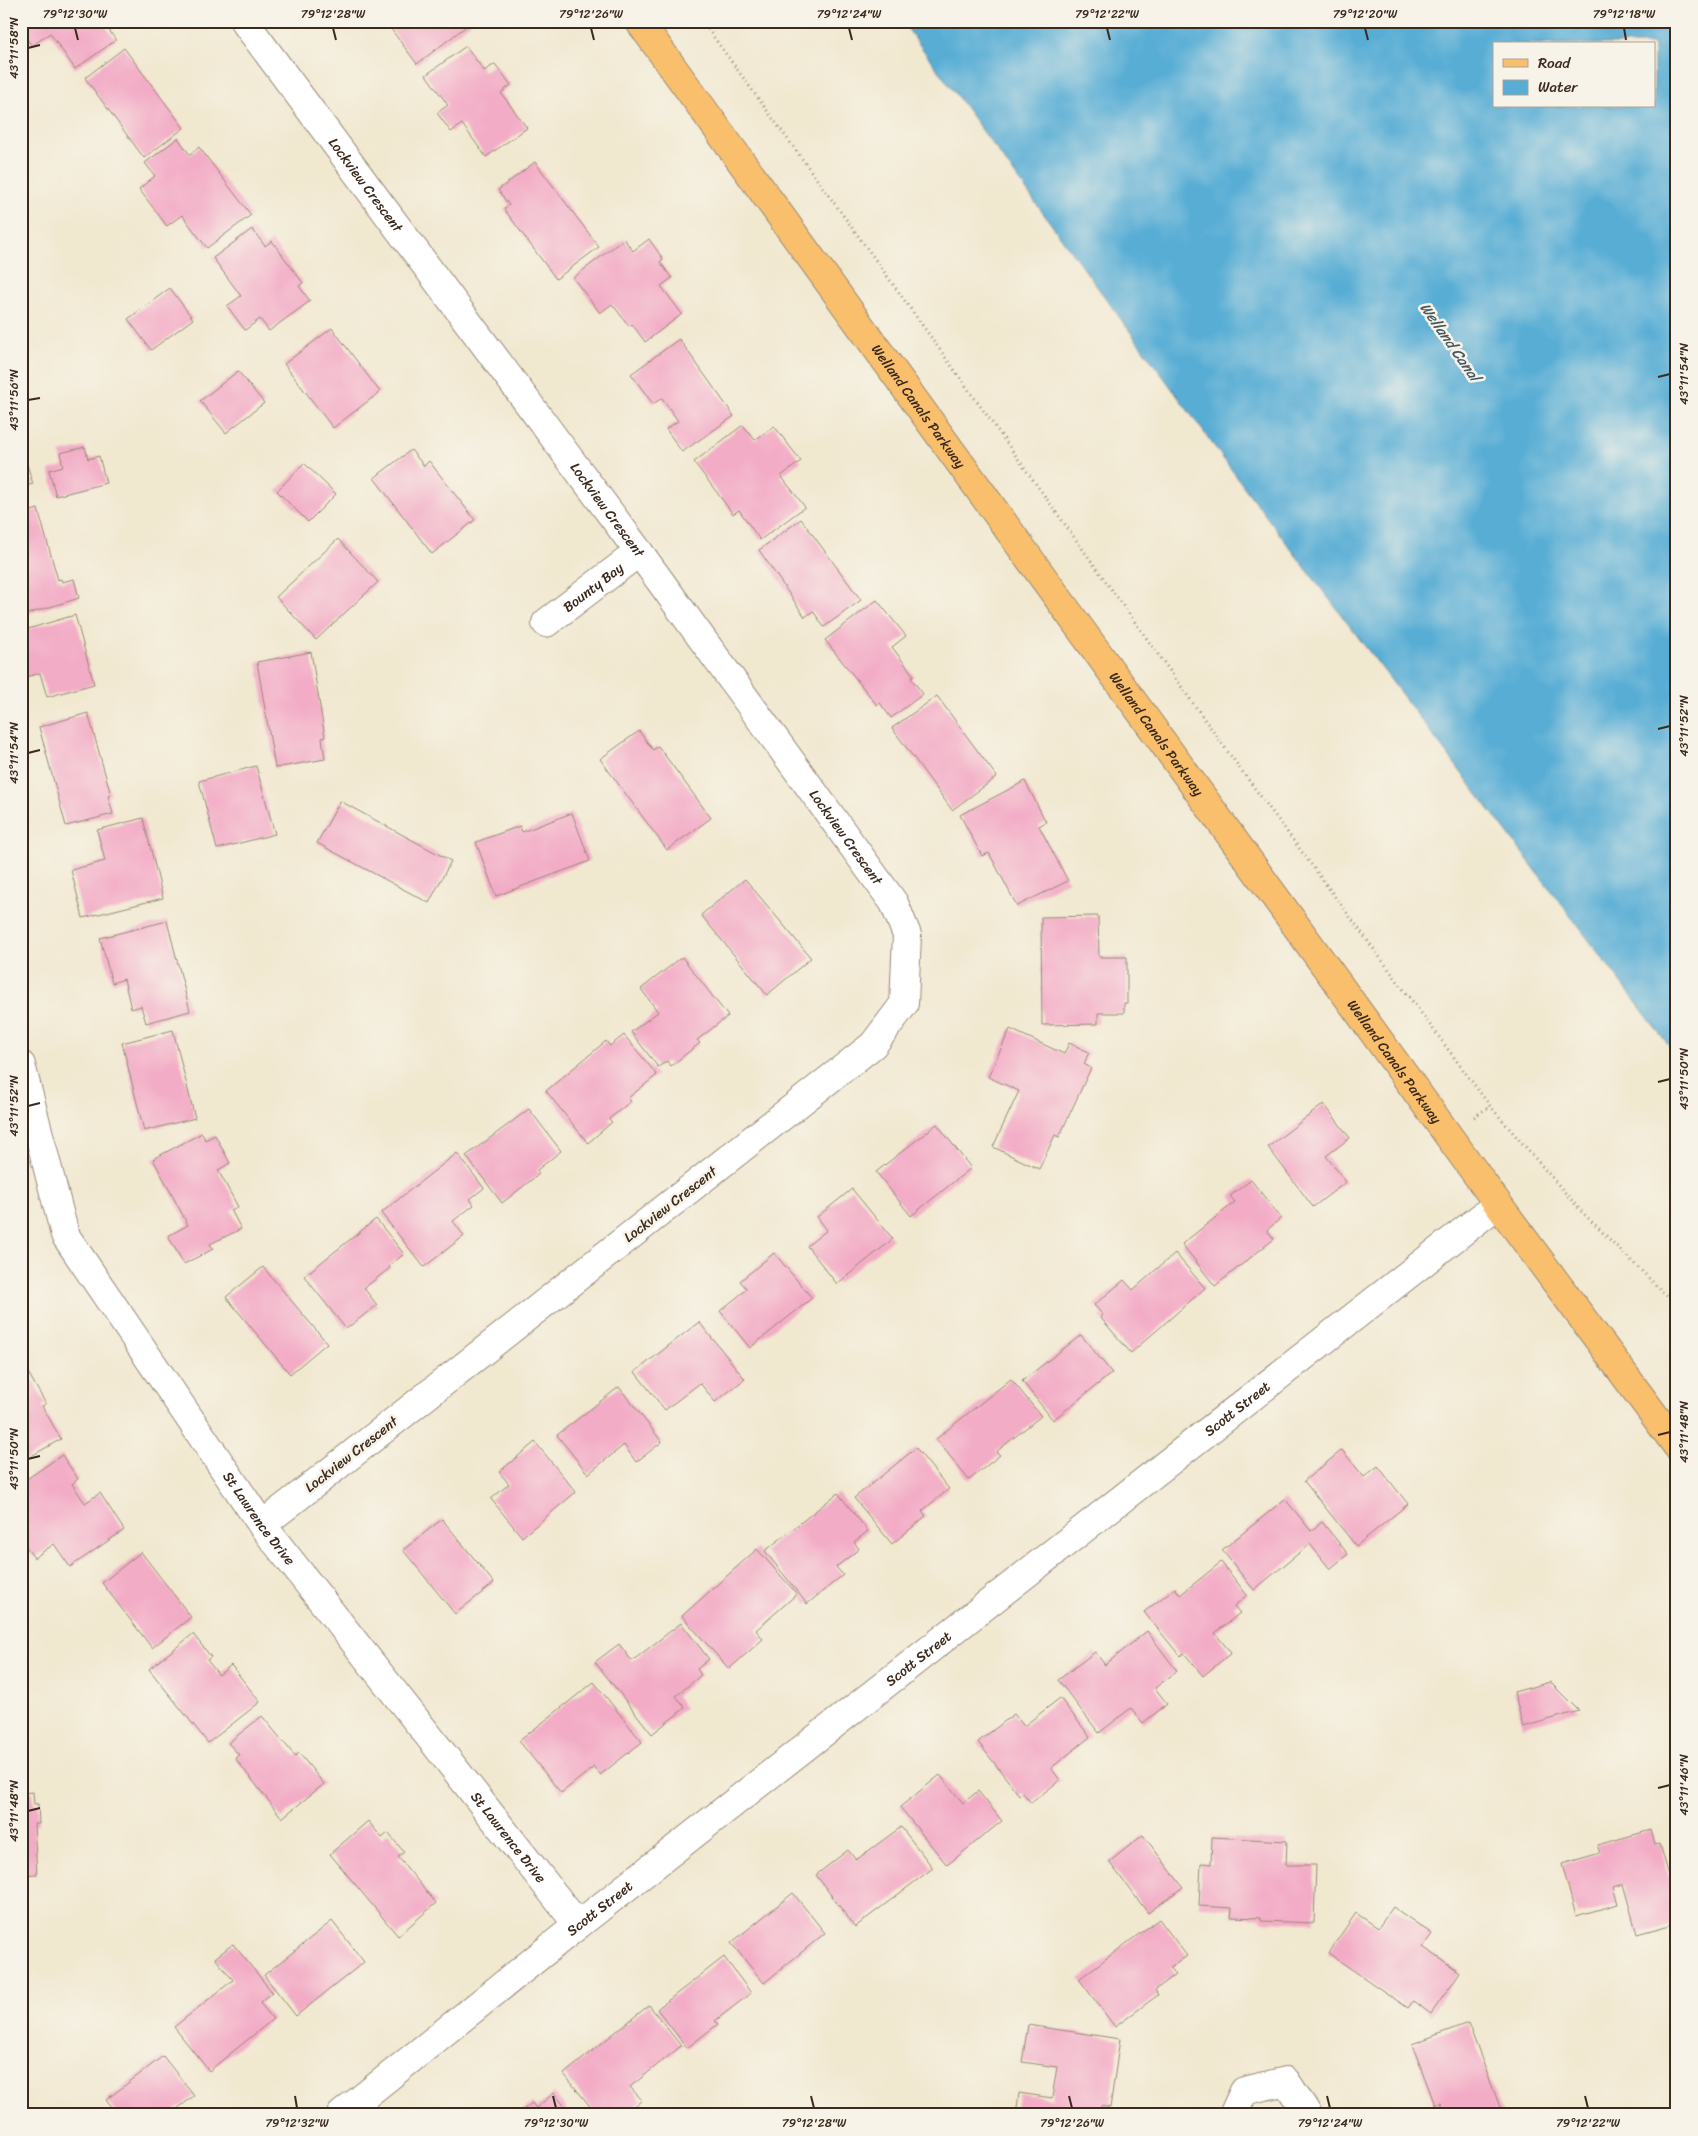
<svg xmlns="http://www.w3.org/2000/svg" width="1698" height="2136" font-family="Sriracha,sans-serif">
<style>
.water{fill:#59add5;stroke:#4a6c7a;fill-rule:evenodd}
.building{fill:#f3acc6}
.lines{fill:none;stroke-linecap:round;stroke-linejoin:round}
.minor-casing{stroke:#968977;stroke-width:30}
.major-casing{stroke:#968977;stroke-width:30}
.path{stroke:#968977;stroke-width:3;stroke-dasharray:1 4;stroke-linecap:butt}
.minor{stroke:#fff;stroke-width:28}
.major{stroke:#f9bf6c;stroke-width:28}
.ticks{fill:none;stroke:#3b2a1e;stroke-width:2}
.labels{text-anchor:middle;stroke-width:5;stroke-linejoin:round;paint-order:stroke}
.street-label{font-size:14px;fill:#3b2a1e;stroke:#f7f3e8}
.water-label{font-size:15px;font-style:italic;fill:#46585e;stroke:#f7f3e8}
.neatline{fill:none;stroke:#3b2a1e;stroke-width:2}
.ticks-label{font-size:12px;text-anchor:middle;fill:#3b2a1e}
</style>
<rect width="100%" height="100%" fill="#f7f3e8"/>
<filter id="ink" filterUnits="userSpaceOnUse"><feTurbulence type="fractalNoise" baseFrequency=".02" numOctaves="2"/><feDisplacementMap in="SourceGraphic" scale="10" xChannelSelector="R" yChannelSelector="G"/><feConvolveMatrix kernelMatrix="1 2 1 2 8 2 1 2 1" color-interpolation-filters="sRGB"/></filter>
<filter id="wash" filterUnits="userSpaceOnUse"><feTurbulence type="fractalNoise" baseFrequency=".0096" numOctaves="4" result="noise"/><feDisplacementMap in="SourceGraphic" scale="20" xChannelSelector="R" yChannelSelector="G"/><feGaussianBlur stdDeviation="1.12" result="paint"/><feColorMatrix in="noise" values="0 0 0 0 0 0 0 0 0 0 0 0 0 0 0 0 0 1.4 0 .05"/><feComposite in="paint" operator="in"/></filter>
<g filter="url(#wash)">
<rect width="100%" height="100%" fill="#f1e8d0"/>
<path class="water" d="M902 21H1677V1056L1253 499ZM1494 44H1654V106H1494Z"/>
<g id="blocks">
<g class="building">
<path d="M21 21H102L116 40 75 69 50 33 32 46 21 31Z"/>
<path d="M385 21H473L417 64Z"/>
<path d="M466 46 484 71 495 64 511 85 501 93 527 128 486 157 462 124 451 132 437 113 448 105 426 75Z"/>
<path d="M124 48 184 128 144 158 85 78Z"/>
<path d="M178 138 190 155 199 147 251 215 207 248 182 215 167 226 139 189 155 176 145 163Z"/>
<path d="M535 162 599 247 556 279 504 209 509 205 498 190Z"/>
<path d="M252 229 265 246 272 241 303 283 299 286 310 301 269 331 260 319 245 330 227 306 241 296 213 258Z"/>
<path d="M624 239 633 251 649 239 663 259 660 262 672 278 661 286 682 314 645 342 632 324 629 326 612 304 600 313 573 278Z"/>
<path d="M170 288 193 319 151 350 128 319Z"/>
<path d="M332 328 380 392 333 428 284 364Z"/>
<path d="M679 339 734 416 682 452 666 429 678 421 662 398 653 404 631 374Z"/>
<path d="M238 371 264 403 226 433 200 401Z"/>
<path d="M743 425 755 440 774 426 801 461 781 476 805 507 760 540 739 510 733 514 694 462Z"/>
<path d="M21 445 33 484 21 487Z"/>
<path d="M85 447 88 459 99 456 106 483 56 496 49 470 63 466 60 453Z"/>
<path d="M411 450 424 466 429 461 475 520 432 554 374 478Z"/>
<path d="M304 463 336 494 308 522 277 491Z"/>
<path d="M38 509 58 580 61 579 62 582 74 579 79 598 21 616V514Z"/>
<path d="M801 519 861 600 824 627 813 611 805 617 759 550Z"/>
<path d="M338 539 378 582 316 640 276 597Z"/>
<path d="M877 600 906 636 892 647 914 676 911 678 923 694 891 718 880 703 877 705 825 640Z"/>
<path d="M75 615 94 684 47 697 40 673 26 677 21 660V631Z"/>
<path d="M311 652 325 737 322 738 325 759 275 768 257 662Z"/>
<path d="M937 696 997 777 952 810 892 728Z"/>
<path d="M88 713 111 795 108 796 113 814 66 826 39 727Z"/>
<path d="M639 731 653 750 658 746 711 818 667 850 600 759Z"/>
<path d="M256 766 275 834 217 849 199 781Z"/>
<path d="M1025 781 1046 822 1039 826 1068 881 1017 906 989 853 982 856 960 815Z"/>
<path d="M340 801 451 861 429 903 317 843Z"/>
<path d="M572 813 590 861 496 896 476 842 520 826 522 832Z"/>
<path d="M143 818 163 898 83 918 71 870 105 861 97 830Z"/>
<path d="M745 879 811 958 767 995 701 915Z"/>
<path d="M1098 916 1099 957H1127V1003H1124V1013H1098V1024L1042 1025 1041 917Z"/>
<path d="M167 921 190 1011 146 1023 141 1006 131 1009 124 979 112 983 100 938Z"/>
<path d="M682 957 728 1016 697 1040 700 1043 671 1066 667 1061 658 1067 631 1032 658 1012 641 989Z"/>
<path d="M1010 1029 1064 1054 1069 1043 1089 1052 1084 1064 1091 1068 1059 1137 1055 1135 1039 1169 993 1147 1019 1091 988 1077Z"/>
<path d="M173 1030 195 1118 144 1131 122 1043Z"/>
<path d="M624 1035 657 1075 628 1098 631 1101 609 1119 612 1122 588 1143 546 1091 606 1041 610 1046Z"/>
<path d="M1324 1104 1350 1138 1326 1156 1346 1182 1313 1207 1268 1147Z"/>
<path d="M529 1109 561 1151 537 1170 539 1174 502 1203 466 1156Z"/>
<path d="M937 1124 971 1168 911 1216 876 1172Z"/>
<path d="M202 1133 205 1140 215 1135 230 1163 218 1170 238 1207 231 1210 241 1229 210 1244 213 1249 184 1264 168 1236 188 1225 153 1159Z"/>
<path d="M457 1153 484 1188 470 1199 474 1205 453 1221 464 1236 424 1267 381 1213Z"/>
<path d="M1251 1180 1281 1218 1267 1230 1274 1239 1215 1286 1182 1244 1235 1202 1230 1196Z"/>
<path d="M852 1189 893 1239 837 1284 807 1246 827 1230 817 1217Z"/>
<path d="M376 1219 404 1254 389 1266 390 1268 364 1288 377 1305 346 1329 304 1276Z"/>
<path d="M774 1253 812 1298 750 1348 720 1311 747 1289 740 1281Z"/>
<path d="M1175 1253 1205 1288 1131 1353 1100 1317 1103 1315 1094 1305 1124 1280 1133 1290Z"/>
<path d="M263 1267 327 1343 290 1374 226 1297Z"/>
<path d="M699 1322 745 1379 715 1402 700 1383 665 1410 635 1372Z"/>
<path d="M1081 1335 1112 1373 1053 1420 1022 1381Z"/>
<path d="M22 1362 46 1404 42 1406 61 1439 21 1462Z"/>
<path d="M1011 1379 1041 1416 996 1452 1000 1455 969 1480 936 1439Z"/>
<path d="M619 1387 662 1442 636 1462 624 1445 588 1474 557 1435Z"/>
<path d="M535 1442 576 1492 522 1537 491 1499 509 1484 499 1472Z"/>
<path d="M916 1448 949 1489 922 1511 926 1516 892 1544 854 1498Z"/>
<path d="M1342 1450 1364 1477 1378 1466 1408 1504 1356 1546 1304 1481Z"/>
<path d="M62 1455 78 1479 72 1484 85 1503 100 1493 124 1530 70 1567 54 1544 34 1558 21 1540V1483Z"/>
<path d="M838 1493 868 1531 854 1542 859 1549 836 1567 843 1575 807 1604 765 1551Z"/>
<path d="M1285 1499 1311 1531 1322 1522 1348 1554 1330 1569 1310 1544 1254 1590 1222 1550Z"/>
<path d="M442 1519 494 1583 455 1614 403 1550Z"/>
<path d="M757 1549 797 1594 756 1630 763 1639 729 1669 682 1616Z"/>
<path d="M141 1552 191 1617 152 1648 102 1583Z"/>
<path d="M1221 1562 1247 1595 1234 1606 1240 1613 1215 1633 1231 1653 1203 1676 1184 1653 1180 1656 1144 1612 1175 1588 1180 1595Z"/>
<path d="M681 1623 709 1659 697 1669 701 1675 676 1696 685 1708 652 1734 595 1662 619 1644 632 1661Z"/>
<path d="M1147 1631 1177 1671 1155 1688 1167 1704 1143 1723 1131 1708 1099 1733 1058 1680 1095 1652 1105 1665Z"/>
<path d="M193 1634 211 1657 207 1660 219 1675 231 1665 260 1702 208 1743 149 1669Z"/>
<path d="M594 1682 642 1742 600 1775 594 1767 561 1793 519 1741Z"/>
<path d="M1550 1682 1579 1711 1523 1727 1514 1692Z"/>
<path d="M1060 1698 1090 1737 1051 1768 1060 1780 1031 1803 1023 1793 1019 1795 978 1742 1014 1714 1024 1726Z"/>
<path d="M262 1716 295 1756 299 1753 324 1784 282 1818 235 1758 239 1755 228 1743Z"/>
<path d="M940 1775 963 1803 978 1791 1002 1821 947 1865 900 1807Z"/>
<path d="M33 1792 34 1804H38L39 1824H34L37 1874 21 1875V1793Z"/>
<path d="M368 1821 382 1838 388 1833 404 1852 398 1857 436 1903 398 1936 330 1854Z"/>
<path d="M901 1827 933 1868 855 1927 816 1875 848 1850 856 1860Z"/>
<path d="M1651 1830 1655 1845 1660 1844 1677 1904V1923L1637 1934 1623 1884 1613 1887 1618 1904 1576 1916 1562 1864 1600 1853 1597 1845Z"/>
<path d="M1143 1835 1183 1887 1148 1913 1109 1862Z"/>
<path d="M1212 1837 1287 1841 1286 1865H1316L1314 1923 1261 1921V1918L1231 1917 1232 1908 1199 1906 1201 1863 1211 1864Z"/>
<path d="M793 1893 825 1933 764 1983 731 1943Z"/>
<path d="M1393 1907 1432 1934 1423 1947 1460 1972 1431 2014 1413 2001 1408 2008 1328 1953 1356 1913 1378 1928Z"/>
<path d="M1159 1919 1187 1956 1170 1968 1175 1975 1155 1990 1158 1995 1115 2027 1079 1979Z"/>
<path d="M332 1921 364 1962 296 2016 264 1975Z"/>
<path d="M233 1944 272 1992 260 2003 273 2019 209 2071 174 2027 233 1980 215 1958Z"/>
<path d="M724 1957 751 1993 715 2021 718 2024 687 2048 657 2009Z"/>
<path d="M649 2005 681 2046 630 2087 642 2100 624 2115H604L602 2112 597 2115 564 2074Z"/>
<path d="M1468 2023 1503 2115H1445L1440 2103 1435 2105 1412 2044Z"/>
<path d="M1028 2025 1120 2039 1110 2108 1101 2106 1099 2115H1016L1019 2093 1052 2098 1057 2067 1022 2062Z"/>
<path d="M163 2056 194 2096 169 2115H117L106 2100Z"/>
<path d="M554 2093 572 2115 518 2114 532 2103 536 2108Z"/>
</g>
</g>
</g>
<g filter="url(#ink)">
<use href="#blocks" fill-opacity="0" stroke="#968977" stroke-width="1"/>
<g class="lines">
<defs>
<g id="minor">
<path id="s1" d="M244 21 639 552 894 903 907 935 904 1004 873 1045 262 1525"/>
<path id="s2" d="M546 623 639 552"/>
<path id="s3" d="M21 1065 65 1235 262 1525 578 1925"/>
<path id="s4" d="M341 2115 578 1925 1498 1204"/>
<path d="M1233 2115 1244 2091 1286 2081 1308 2115"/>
</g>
<g id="major">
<path id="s5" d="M639 21 1498 1204 1677 1446"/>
</g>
</defs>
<use href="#minor" class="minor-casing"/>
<use href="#major" class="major-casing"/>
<g class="path">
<path d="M702 21 877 262 1233 759 1490 1106 1581 1211 1677 1306"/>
<path d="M1474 1117 1490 1106"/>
</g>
<use href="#minor" class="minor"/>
<use href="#major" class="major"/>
</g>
</g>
<path class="ticks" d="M75 28 78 40M333 28 336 40M591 28 594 40M849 28 852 40M1107 28 1110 40M1365 28 1368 40M1624 28 1626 40M28 48 40 45M1658 377 1670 374M28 400 40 398M1658 729 1670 726M28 753 40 750M1658 1082 1670 1079M28 1106 40 1103M1658 1435 1670 1432M28 1459 40 1456M1658 1788 1670 1785M28 1811 40 1808M295 2096 297 2108M553 2096 556 2108M811 2096 814 2108M1069 2096 1072 2108M1327 2096 1330 2108M1585 2096 1588 2108"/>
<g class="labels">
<g class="street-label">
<text dy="5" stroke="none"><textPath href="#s1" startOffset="204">Lockview Crescent</textPath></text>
<text dy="5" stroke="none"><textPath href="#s5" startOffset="476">Welland Canals Parkway</textPath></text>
<text dy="5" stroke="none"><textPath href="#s1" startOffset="609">Lockview Crescent</textPath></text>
<text dy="5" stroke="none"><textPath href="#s2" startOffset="59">Bounty Bay</textPath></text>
<text dy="5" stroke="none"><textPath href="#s5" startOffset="881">Welland Canals Parkway</textPath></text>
<text dy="5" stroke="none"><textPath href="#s1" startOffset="1014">Lockview Crescent</textPath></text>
<text dy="5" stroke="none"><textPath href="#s5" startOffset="1286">Welland Canals Parkway</textPath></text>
<text transform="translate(670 1204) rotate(-38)" y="5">Lockview Crescent</text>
<text dy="5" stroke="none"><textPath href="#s4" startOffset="1141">Scott Street</textPath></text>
<text transform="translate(351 1454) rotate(-38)" y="5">Lockview Crescent</text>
<text dy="5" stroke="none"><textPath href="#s3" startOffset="519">St Lawrence Drive</textPath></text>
<text dy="5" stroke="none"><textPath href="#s4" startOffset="736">Scott Street</textPath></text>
<text dy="5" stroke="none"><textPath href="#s3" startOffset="924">St Lawrence Drive</textPath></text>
<text dy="5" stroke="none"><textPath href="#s4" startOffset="331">Scott Street</textPath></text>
</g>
<g class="water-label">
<text transform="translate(1450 342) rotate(55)" y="5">Welland Canal</text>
</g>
</g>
<rect width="1698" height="2136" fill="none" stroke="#f7f3e8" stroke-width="55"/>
<rect x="1493" y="42" width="162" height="65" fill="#f7f3e8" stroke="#aca397"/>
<rect x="1503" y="59" width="25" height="8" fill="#f9bf6c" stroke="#aca397"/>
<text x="1538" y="68" font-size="15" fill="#3b2a1e">Road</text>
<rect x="1503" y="80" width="25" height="15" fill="#59add5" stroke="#aca397"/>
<text x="1538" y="92" font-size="15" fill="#3b2a1e">Water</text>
<rect x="28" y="28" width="1642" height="2080" class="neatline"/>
<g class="ticks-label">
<text x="75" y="18">79°12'30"W</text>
<text x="333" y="18">79°12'28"W</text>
<text x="591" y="18">79°12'26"W</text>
<text x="849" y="18">79°12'24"W</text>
<text x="1107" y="18">79°12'22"W</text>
<text x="1365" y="18">79°12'20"W</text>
<text x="1624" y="18">79°12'18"W</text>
<text transform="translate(14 48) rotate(-90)" y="4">43°11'58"N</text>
<text transform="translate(1684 374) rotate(-90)" y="4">43°11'54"N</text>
<text transform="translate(14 400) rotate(-90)" y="4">43°11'56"N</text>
<text transform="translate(1684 726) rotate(-90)" y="4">43°11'52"N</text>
<text transform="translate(14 753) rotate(-90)" y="4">43°11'54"N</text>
<text transform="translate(1684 1079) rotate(-90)" y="4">43°11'50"N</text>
<text transform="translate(14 1106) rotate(-90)" y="4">43°11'52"N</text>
<text transform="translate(1684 1432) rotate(-90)" y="4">43°11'48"N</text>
<text transform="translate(14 1459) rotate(-90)" y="4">43°11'50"N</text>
<text transform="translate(1684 1785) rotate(-90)" y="4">43°11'46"N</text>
<text transform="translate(14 1811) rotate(-90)" y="4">43°11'48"N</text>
<text x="297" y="2127">79°12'32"W</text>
<text x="556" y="2127">79°12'30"W</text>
<text x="814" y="2127">79°12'28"W</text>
<text x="1072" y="2127">79°12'26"W</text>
<text x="1330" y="2127">79°12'24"W</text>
<text x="1588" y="2127">79°12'22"W</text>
</g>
</svg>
